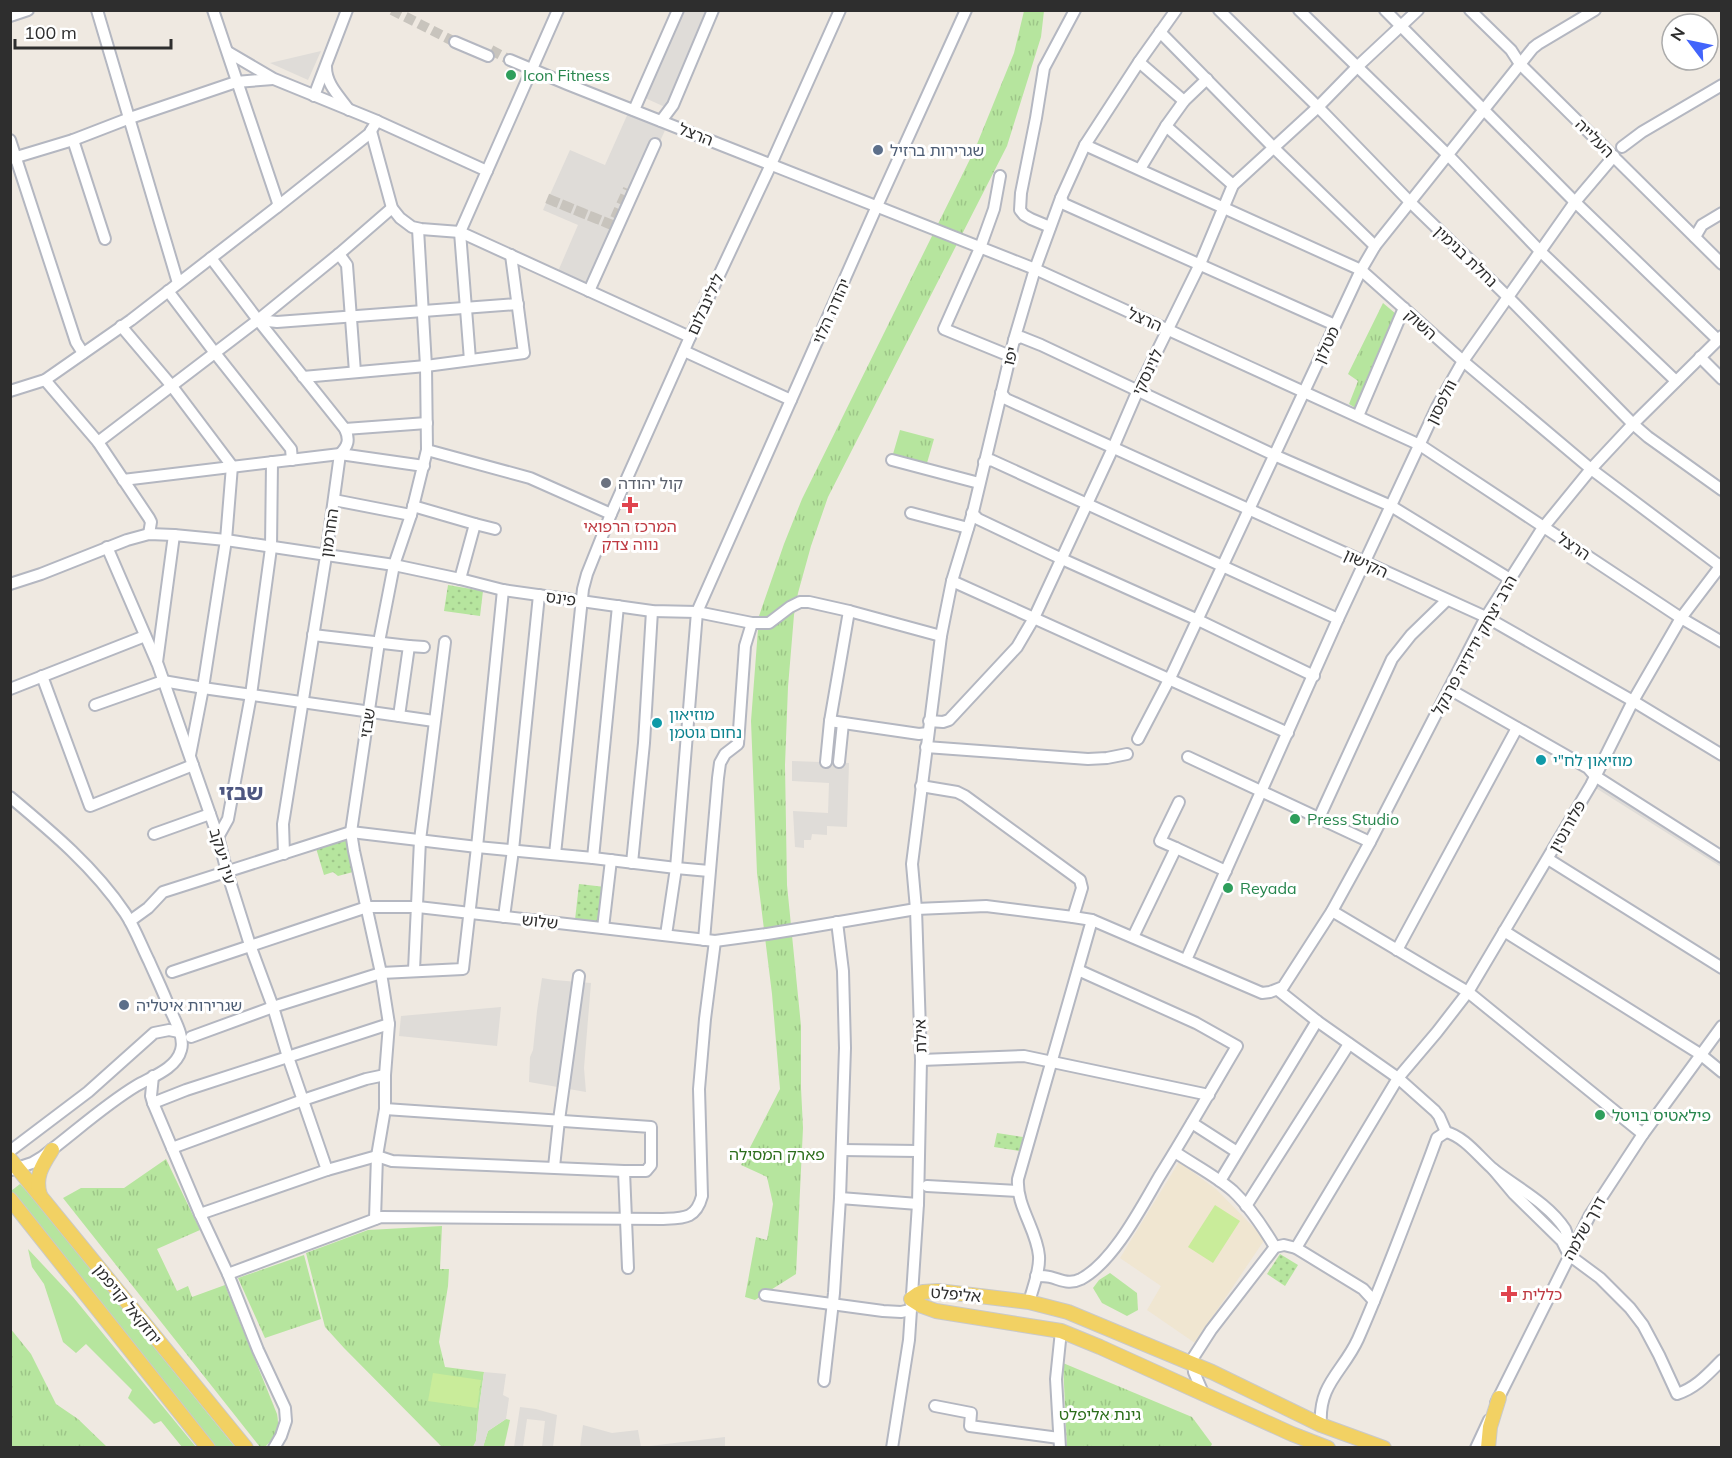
<svg xmlns="http://www.w3.org/2000/svg" width="1732" height="1458" font-family="Mulish,'Noto Sans Hebrew',sans-serif">
<style>
.education{fill:#f0e6d1}
.grass{fill:#b6e59e}
.park{fill:url(#park-tufts)}
.garden{fill:url(#garden-dots)}
.pitch{fill:#c9ec9a}
.plaza{fill:#dfdcd8}
.lines{fill:none;stroke-linecap:round;stroke-linejoin:round}
.minor-tunnel{stroke:#c8c4bd;stroke-width:10;stroke-dasharray:10 5;stroke-linecap:butt}
.minor-casing{stroke:#b4b7c1;stroke-width:14}
.major-casing{stroke:#c9c9c9;stroke-width:16}
.minor{stroke:#fff;stroke-width:10}
.major{stroke:#f2d163;stroke-width:14}
.minor-bridge-casing{stroke:#b4b7c1;stroke-width:14;stroke-linecap:butt}
.minor-bridge{stroke:#fff;stroke-width:10}
.leisure-dot{fill:#2e9e5b;stroke:#fff;stroke-width:2}
.service-dot{fill:#5c6f8a;stroke:#fff;stroke-width:2}
.worship-dot{fill:#6b7280;stroke:#fff;stroke-width:2}
.health-dot{fill:#e0444e;stroke:#fff;stroke-width:2}
.culture-dot{fill:#0f9aa8;stroke:#fff;stroke-width:2}
.labels{text-anchor:middle;stroke-width:6;stroke-linejoin:round;paint-order:stroke}
.leisure-label{font-size:16px;fill:#27864d;stroke:#fff;text-anchor:start}
.street-label{font-size:16px;fill:#2e2e2e;stroke:#fff}
.service-label{font-size:16px;fill:#4e5e75;stroke:#fff;text-anchor:start}
.worship-label{font-size:16px;fill:#5b616d;stroke:#fff;text-anchor:start}
.health-label{font-size:16px;fill:#be3a42;stroke:#fff}
.culture-label{font-size:16px;fill:#0d838f;stroke:#fff;text-anchor:start}
.park-label{font-size:16px;fill:#2c6e1b;stroke:#fff}
.district-label{font-size:22px;font-weight:bold;fill:#4d5680;stroke:#fff}
</style>
<defs>
<pattern id="park-tufts" width="24" height="20" patternUnits="userSpaceOnUse" patternTransform="scale(1.5)"><rect width="24" height="20" fill="#b6e59e"/><path d="M3 7l-1-3M5 7V3M7 7l1-3M15 17l-1-3M17 17v-4M19 17l1-3" fill="none" stroke="#9dc588"/></pattern>
<pattern id="garden-dots" width="8" height="8" patternUnits="userSpaceOnUse" patternTransform="scale(1.5)"><rect width="8" height="8" fill="#b6e59e"/><path d="M2 2h.1M6 6h.1" fill="none" stroke="#9dc588" stroke-width="1.8" stroke-linecap="round"/></pattern>
</defs>
<rect width="100%" height="100%" fill="#efe9e1"/>
<path class="education" d="M1179 1162 1217 1190 1265 1239 1195 1343 1147 1310 1161 1286 1120 1258Z"/>
<g class="grass">
<path d="M20 1184 30 1195 235 1447H215L11 1191Z"/>
<path d="M28 1249 73 1297 196 1447H182L161 1421 154 1424 128 1398 132 1390 86 1344 76 1353 63 1342 44 1284 32 1267Z"/>
<path d="M506 1419 510 1420 504 1447H483L488 1431Z"/>
</g>
<g class="park">
<path d="M1024 11H1044L1041 37 1007 146 828 497 811 546 798 593 794 615 788 687 785 765 787 885 801 1026V1088L803 1128 796 1274 755 1300 745 1297 756 1237 767 1240 773 1204 767 1177 741 1165 780 1089 772 994 757 873 751 721 759 616 784 544 802 499 975 149 1014 53Z"/>
<path d="M1383 303 1402 319 1362 412 1349 404 1358 381 1348 374Z"/>
<path d="M900 430 934 439 927 463 893 454Z"/>
<path d="M166 1159 200 1230 157 1249 177 1291 188 1286 192 1297 225 1285 277 1414C280 1430 277 1436 265 1447H260L63 1198 81 1188H124Z"/>
<path d="M442 1226 440 1269H449L448 1286 439 1342 445 1367 484 1372 479 1408 476 1441 473 1447H442L344 1348 325 1327 306 1253 368 1230Z"/>
<path d="M304 1255 321 1319 265 1338 238 1278Z"/>
<path d="M1110 1273 1137 1293 1138 1310 1127 1316 1102 1303 1093 1288 1099 1280Z"/>
<path d="M10 1328 31 1354 56 1404 78 1419 107 1447H11Z"/>
<path d="M1063 1363 1192 1417 1212 1444 1210 1448 1067 1447Z"/>
</g>
<g class="garden">
<path d="M448 585 483 591 480 616 444 611Z"/>
<path d="M347 838 353 872 338 876 333 872 324 875 316 848Z"/>
<path d="M579 884 605 887 602 923 575 920Z"/>
<path d="M997 1133 1023 1137 1020 1151 994 1147Z"/>
<path d="M1280 1254 1298 1265 1285 1286 1267 1274Z"/>
</g>
<g class="pitch">
<path d="M1215 1205 1240 1221 1213 1263 1188 1247Z"/>
<path d="M433 1373 481 1380 477 1408 428 1401Z"/>
</g>
<g class="plaza">
<path d="M683 11H708L665 107 645 98Z"/>
<path d="M321 51 308 80 270 63Z"/>
<path d="M629 111 666 128 592 292 556 276 578 225 543 210 570 150 605 165Z"/>
<path d="M792 761 849 763 847 827 827 826V835L812 834 811 840H804V848L795 847 793 811 828 813 829 783 792 781Z"/>
<path d="M1598 772 1721 851V867L1591 785Z"/>
<path d="M542 978 554 980 591 983 584 1068 586 1092 529 1082 530 1057 533 1050 537 1011Z"/>
<path d="M501 1007 497 1046 399 1036 401 1016Z"/>
<path d="M484 1372 506 1374 503 1395 509 1398 506 1419 488 1431 483 1447H473L476 1441 479 1408Z"/>
<path d="M520 1407 536 1409 557 1415 553 1447H542L545 1421 527 1419 523 1447H514Z"/>
<path d="M583 1425 612 1433 638 1430 641 1447H580Z"/>
<path d="M725 1437V1447L641 1448V1447Z"/>
</g>
<g class="lines">
<g class="minor-tunnel">
<path d="M392 10 455 42"/>
<path d="M491 50 510 60"/>
<path d="M612 225 546 198 612 225 628 189"/>
</g>
<defs>
<g id="minor">
<path d="M97 10 178 283"/>
<path d="M213 10 278 203 277 207"/>
<path d="M1219 10 1318 107 1411 203 1508 297 1633 424 1648 437 1722 490"/>
<path d="M1299 10 1448 155 1541 252 1676 381"/>
<path d="M1385 10 1575 202 1717 339"/>
<path d="M1470 10 1511 50 1520 64 1722 264"/>
<path d="M10 16 28 10"/>
<path d="M1160 32 1274 148 1375 246"/>
<path d="M455 42 488 56"/>
<path d="M228 52 274 79 377 121 487 171"/>
<path d="M510 60 567 84 1035 269 1420 445 1681 618 1722 642"/>
<path d="M1139 62 1184 101"/>
<path d="M326 67C326 84 339 96 349 110"/>
<path d="M314 96 347 10"/>
<path d="M634 110 678 10"/>
<path d="M661 121 673 105 713 10"/>
<path d="M1166 126 1184 101 1207 79"/>
<path d="M371 131 392 208 400 218 412 227 421 229 460 232 690 337"/>
<path d="M10 140 76 342 83 353"/>
<path d="M73 140 105 239"/>
<path d="M1085 145 1361 270 1463 361 1591 469 1720 566"/>
<path d="M1622 147 1642 132 1722 85"/>
<path d="M10 159 73 140 130 118 236 82 273 79"/>
<path d="M1140 169 1166 126 1233 185"/>
<path d="M1000 176 994 209 980 248 944 329 1010 356"/>
<path d="M1061 198 1064 204 1335 325"/>
<path d="M1050 227 1031 219 1024 215 1020 210 1021 193 1036 118 1044 68 1075 10"/>
<path d="M1695 237 1702 225 1722 213"/>
<path d="M339 254 347 265 355 372"/>
<path d="M211 258 258 320 345 429C350 440 348 446 340 454L326 556 283 824 284 854"/>
<path d="M168 291 215 353 291 449 292 460"/>
<path d="M589 291 655 144"/>
<path d="M258 320 277 322 518 304"/>
<path d="M121 326 171 385 232 466 226 540 203 688 190 755"/>
<path d="M1014 340 1021 337 1041 345 1274 455 1391 506 1510 579"/>
<path d="M684 351 791 400"/>
<path d="M1700 357 1722 379"/>
<path d="M470 360 460 232 558 10"/>
<path d="M303 377 426 366 524 353 511 255"/>
<path d="M45 380 98 442 149 518 151 522 149 534"/>
<path d="M10 391 45 380 131 320 277 207 369 134 377 121"/>
<path d="M1001 393 1006 399 1486 617 1633 701 1722 755"/>
<path d="M1358 416 1404 308"/>
<path d="M345 429 427 423"/>
<path d="M98 442 258 320 339 254 392 208"/>
<path d="M427 450 530 478 611 514"/>
<path d="M892 460 979 483"/>
<path d="M984 462 991 460 1338 619"/>
<path d="M123 480 340 454 424 466"/>
<path d="M334 500 411 515"/>
<path d="M413 506 475 524 460 579"/>
<path d="M911 513 968 528"/>
<path d="M972 513 978 519 1062 559 1198 620 1314 676"/>
<path d="M475 524 495 529"/>
<path d="M107 547 158 665 218 837 227 872 250 945 273 1007 288 1057 327 1170"/>
<path d="M952 581 1288 733"/>
<path d="M10 584 41 574 127 540 149 534 174 535 226 540 394 565 460 579 503 590 652 611 697 612 752 623H769L790 607 800 602H809L849 611 941 636"/>
<path d="M313 635 409 646 399 716"/>
<path d="M409 646 424 647"/>
<path d="M157 662 174 535"/>
<path d="M42 676 90 806 193 765"/>
<path d="M203 688 434 721"/>
<path d="M10 689 145 636"/>
<path d="M1449 689 1588 768 1595 776 1722 857"/>
<path d="M95 705 163 681 198 687"/>
<path d="M830 721 919 734 928 733"/>
<path d="M929 721 943 722 949 720 1017 647 1034 618 1113 448 1138 390 1200 264 1233 185 1318 107 1358 66 1418 10"/>
<path d="M1138 739 1172 674 1361 270 1375 246 1533 48 1538 44 1595 10"/>
<path d="M926 747 1088 759 1107 758 1127 754"/>
<path d="M1188 757 1370 842"/>
<path d="M826 762 830 721 849 611"/>
<path d="M839 762 843 723"/>
<path d="M921 786 957 792 965 796 1080 880 1082 888 1073 917"/>
<path d="M10 797C52 832 94 867 125 913 135 928 141 945 149 961 156 977 163 991 169 1007 174 1019 185 1037 181 1050 176 1069 151 1077 136 1086 103 1106 73 1134 42 1157L32 1163 11 1170"/>
<path d="M1319 818 1392 659 1411 635 1447 600"/>
<path d="M154 834 210 814"/>
<path d="M218 837 228 819 251 695 271 548 272 462"/>
<path d="M1176 848 1226 871"/>
<path d="M555 854 583 589 587 574 611 514 690 337 768 171 840 10"/>
<path d="M593 858 618 606"/>
<path d="M1548 859 1722 968"/>
<path d="M632 863 644 743 652 611"/>
<path d="M1332 911 1468 992 1643 1134"/>
<path d="M504 917 513 850 539 595"/>
<path d="M130 921 148 908 163 892 351 832 477 847 593 858 676 868 709 871"/>
<path d="M603 928 611 860"/>
<path d="M804 928 916 909 986 906 1073 917 1092 920 1262 993 1270 992 1283 987 1332 911 1370 842 1486 617 1542 529 1591 469 1633 424 1722 336"/>
<path d="M1504 931 1700 1054 1722 1072"/>
<path d="M666 935 676 868 697 612 877 206 966 10"/>
<path d="M1133 937 1176 848 1160 841 1179 802"/>
<path d="M704 940 718 778 720 763 725 754 738 744 745 646 752 623"/>
<path d="M1397 950 1517 728"/>
<path d="M1186 960 1338 619 1437 407 1463 361 1508 297 1575 202 1614 156"/>
<path d="M414 970 420 840 445 642"/>
<path d="M172 972 367 907H418L715 941 767 934"/>
<path d="M1278 990 1317 1021 1398 1078 1435 1111 1439 1116 1446 1132"/>
<path d="M191 1037 273 1007 381 973 463 969 477 847 503 590"/>
<path d="M921 1060 1024 1056 1209 1095"/>
<path d="M153 1076 151 1096 153 1103 200 1214 228 1274 258 1350 285 1408 286 1421 281 1436 274 1448"/>
<path d="M153 1103 186 1090 389 1024"/>
<path d="M385 1109 651 1127V1165L646 1171H624L628 1268"/>
<path d="M1192 1123 1237 1152"/>
<path d="M1446 1132C1465 1137 1479 1157 1493 1169 1517 1188 1548 1203 1565 1229 1568 1235 1568 1241 1568 1247"/>
<path d="M172 1148 303 1100 366 1079 385 1075"/>
<path d="M842 1150 918 1151"/>
<path d="M10 1151 88 1092 154 1033 169 1030 179 1032"/>
<path d="M1175 1152C1194 1165 1216 1176 1233 1191 1250 1207 1263 1227 1275 1247"/>
<path d="M554 1167 559 1120 579 976"/>
<path d="M1493 1169 1514 1194 1562 1241 1569 1255 1600 1278 1630 1308 1643 1325 1659 1355 1677 1394C1696 1388 1708 1374 1722 1360"/>
<path d="M1220 1181 1317 1021"/>
<path d="M927 1186 1018 1191"/>
<path d="M840 1198 918 1204"/>
<path d="M1246 1206 1349 1044"/>
<path d="M200 1214 327 1170 377 1156 392 1161 624 1171"/>
<path d="M375 1219 377 1156 385 1109V1075L389 1024 381 973 354 851 351 832 379 642 394 565 411 515 427 450 426 366 418 229"/>
<path d="M1296 1248 1398 1078 1437 1032 1468 992 1591 785 1633 701 1681 618 1722 564"/>
<path d="M228 1274 381 1217 663 1219C684 1218 696 1219 702 1196L699 1089 705 1019 715 941"/>
<path d="M1036 1276C1041 1276 1046 1276 1050 1277 1062 1280 1069 1285 1081 1279 1113 1262 1141 1208 1159 1177 1186 1134 1211 1090 1237 1046L1196 1023 1078 970"/>
<path d="M765 1295 883 1311 901 1312 910 1310"/>
<path d="M1029 1302C1033 1287 1040 1271 1039 1256 1037 1230 1016 1206 1018 1179L1092 920"/>
<path d="M824 1381 834 1293 840 1198 845 1048 843 971 837 922"/>
<path d="M1203 1393 1194 1372 1193 1358 1211 1330 1275 1247 1284 1245 1296 1248 1363 1289 1374 1301"/>
<path d="M1496 1403 1590 1215 1643 1134 1722 1026"/>
<path d="M935 1406 971 1413 970 1426 1059 1438"/>
<path d="M1321 1425C1318 1384 1343 1372 1358 1339 1387 1273 1412 1205 1437 1138L1446 1132"/>
<path d="M892 1448 909 1340 918 1204 921 1060 916 909 912 864 941 636 952 581 973 512 1014 340 1035 269 1061 198 1085 145 1139 62 1176 10"/>
<path d="M1060 1448 1056 1379 1061 1331"/>
<path d="M1476 1448 1489 1420"/>
</g>
<g id="major">
<path d="M10 1159 246 1448"/>
<path d="M40 1195C34 1177 43 1164 52 1150"/>
<path d="M10 1199 208 1448"/>
<path d="M1328 1448 1292 1434 1100 1347 1061 1331 936 1311 922 1306 911 1299 918 1294 923 1292 938 1291 1029 1302 1068 1312 1212 1372 1321 1425 1384 1448"/>
<path d="M1488 1448 1490 1427 1499 1398"/>
</g>
</defs>
<use href="#minor" class="minor-casing"/>
<use href="#major" class="major-casing"/>
<use href="#minor" class="minor"/>
<use href="#major" class="major"/>
<defs>
<path id="minor-bridge" d="M767 934 804 928"/>
</defs>
<use href="#minor-bridge" class="minor-bridge-casing"/>
<use href="#minor-bridge" class="minor-bridge"/>
</g>
<g class="leisure-dot">
<circle cx="511" cy="75" r="6"/>
<circle cx="1295" cy="819" r="6"/>
<circle cx="1228" cy="888" r="6"/>
<circle cx="1600" cy="1115" r="6"/>
</g>
<g class="service-dot">
<circle cx="878" cy="150" r="6"/>
<circle cx="124" cy="1005" r="6"/>
</g>
<circle class="worship-dot" cx="606" cy="483" r="6"/>
<g class="health-dot">
<path d="M627 496h6v6h6v6h-6v6h-6v-6h-6v-6h6z"/>
<path d="M1506 1285h6v6h6v6h-6v6h-6v-6h-6v-6h6z"/>
</g>
<g class="culture-dot">
<circle cx="657" cy="723" r="6"/>
<circle cx="1541" cy="760" r="6"/>
</g>
<g class="labels">
<g class="leisure-label">
<text x="523" y="81">Icon Fitness</text>
<text x="1307" y="825">Press Studio</text>
<text x="1240" y="894">Reyada</text>
<text x="1612" y="1121">פילאטיס בויטל</text>
</g>
<g class="street-label">
<text transform="translate(696 134) rotate(21)" y="6">הרצל</text>
<text transform="translate(1595 138) rotate(45)" y="6">העלייה</text>
<text transform="translate(1466 256) rotate(44)" y="6">נחלת בנימין</text>
<text transform="translate(705 304) rotate(-65)" y="6">לילינבלום</text>
<text transform="translate(831 311) rotate(-66)" y="6">יהודה הלוי</text>
<text transform="translate(1145 319) rotate(24)" y="6">הרצל</text>
<text transform="translate(1421 324) rotate(42)" y="6">השוק</text>
<text transform="translate(1326 345) rotate(-65)" y="6">מטלון</text>
<text transform="translate(1010 356) rotate(-76)" y="6">יפו</text>
<text transform="translate(1147 372) rotate(-64)" y="6">לוינסקי</text>
<text transform="translate(1441 402) rotate(-63)" y="6">וולפסון</text>
<text transform="translate(329 533) rotate(-82)" y="6">החרמון</text>
<text transform="translate(1574 546) rotate(34)" y="6">הרצל</text>
<text transform="translate(1366 563) rotate(25)" y="6">הקישון</text>
<text transform="translate(561 598) rotate(8)" y="6">פינס</text>
<text transform="translate(1474 645) rotate(-61)" y="6">הרב יצחק ידידיה פרנקל</text>
<text transform="translate(367 723) rotate(-81)" y="6">שבזי</text>
<text transform="translate(1567 826) rotate(-60)" y="6">פלורנטין</text>
<text transform="translate(223 856) rotate(74)" y="6">עין יעקב</text>
<text transform="translate(540 921) rotate(6)" y="6">שלוש</text>
<text transform="translate(920 1036) rotate(-92)" y="6">אילת</text>
<text transform="translate(1584 1228) rotate(-61)" y="6">דרך שלמה</text>
<text transform="translate(956 1294) rotate(5)" y="6">אליפלט</text>
<text transform="translate(128 1304) rotate(51)" y="6">יחזקאל קויפמן</text>
</g>
<g class="service-label">
<text x="890" y="156">שגרירות ברזיל</text>
<text x="136" y="1011">שגרירות איטליה</text>
</g>
<g class="worship-label">
<text x="618" y="489">קול יהודה</text>
</g>
<g class="health-label">
<text x="630" y="532">המרכז הרפואי<tspan x="630" dy="18">נווה צדק</tspan></text>
<text x="1522" y="1300" text-anchor="start">כללית</text>
</g>
<g class="culture-label">
<text x="669" y="720">מוזיאון<tspan x="669" dy="18">נחום גוטמן</tspan></text>
<text x="1553" y="766">מוזיאון לח"י</text>
</g>
<g class="park-label">
<text x="777" y="1160">פארק המסילה</text>
<text x="1100" y="1420">גינת אליפלט</text>
</g>
<g class="district-label">
<text x="241" y="800">שבזי</text>
</g>
</g>
<rect width="1732" height="1458" fill="none" stroke="#2e2e2e" stroke-width="24"/>
<g transform="translate(1690 42) rotate(302)"><circle r="28" fill="#ffffff" stroke="#ababab" stroke-width="1.5"/>
<path d="M0-4.5L10 22L0 15L-10 22Z" fill="#4264fb"/>
<text y="-9" font-size="16" font-weight="bold" text-anchor="middle" fill="#2e2e2e">N</text>
</g>
<path d="M15 39v9h156v-9" fill="none" stroke="#2e2e2e" stroke-width="3"/>
<text x="24" y="39" font-size="18" fill="#2e2e2e" stroke="#ffffff" stroke-width="4.5" paint-order="stroke">100 m</text>
</svg>
